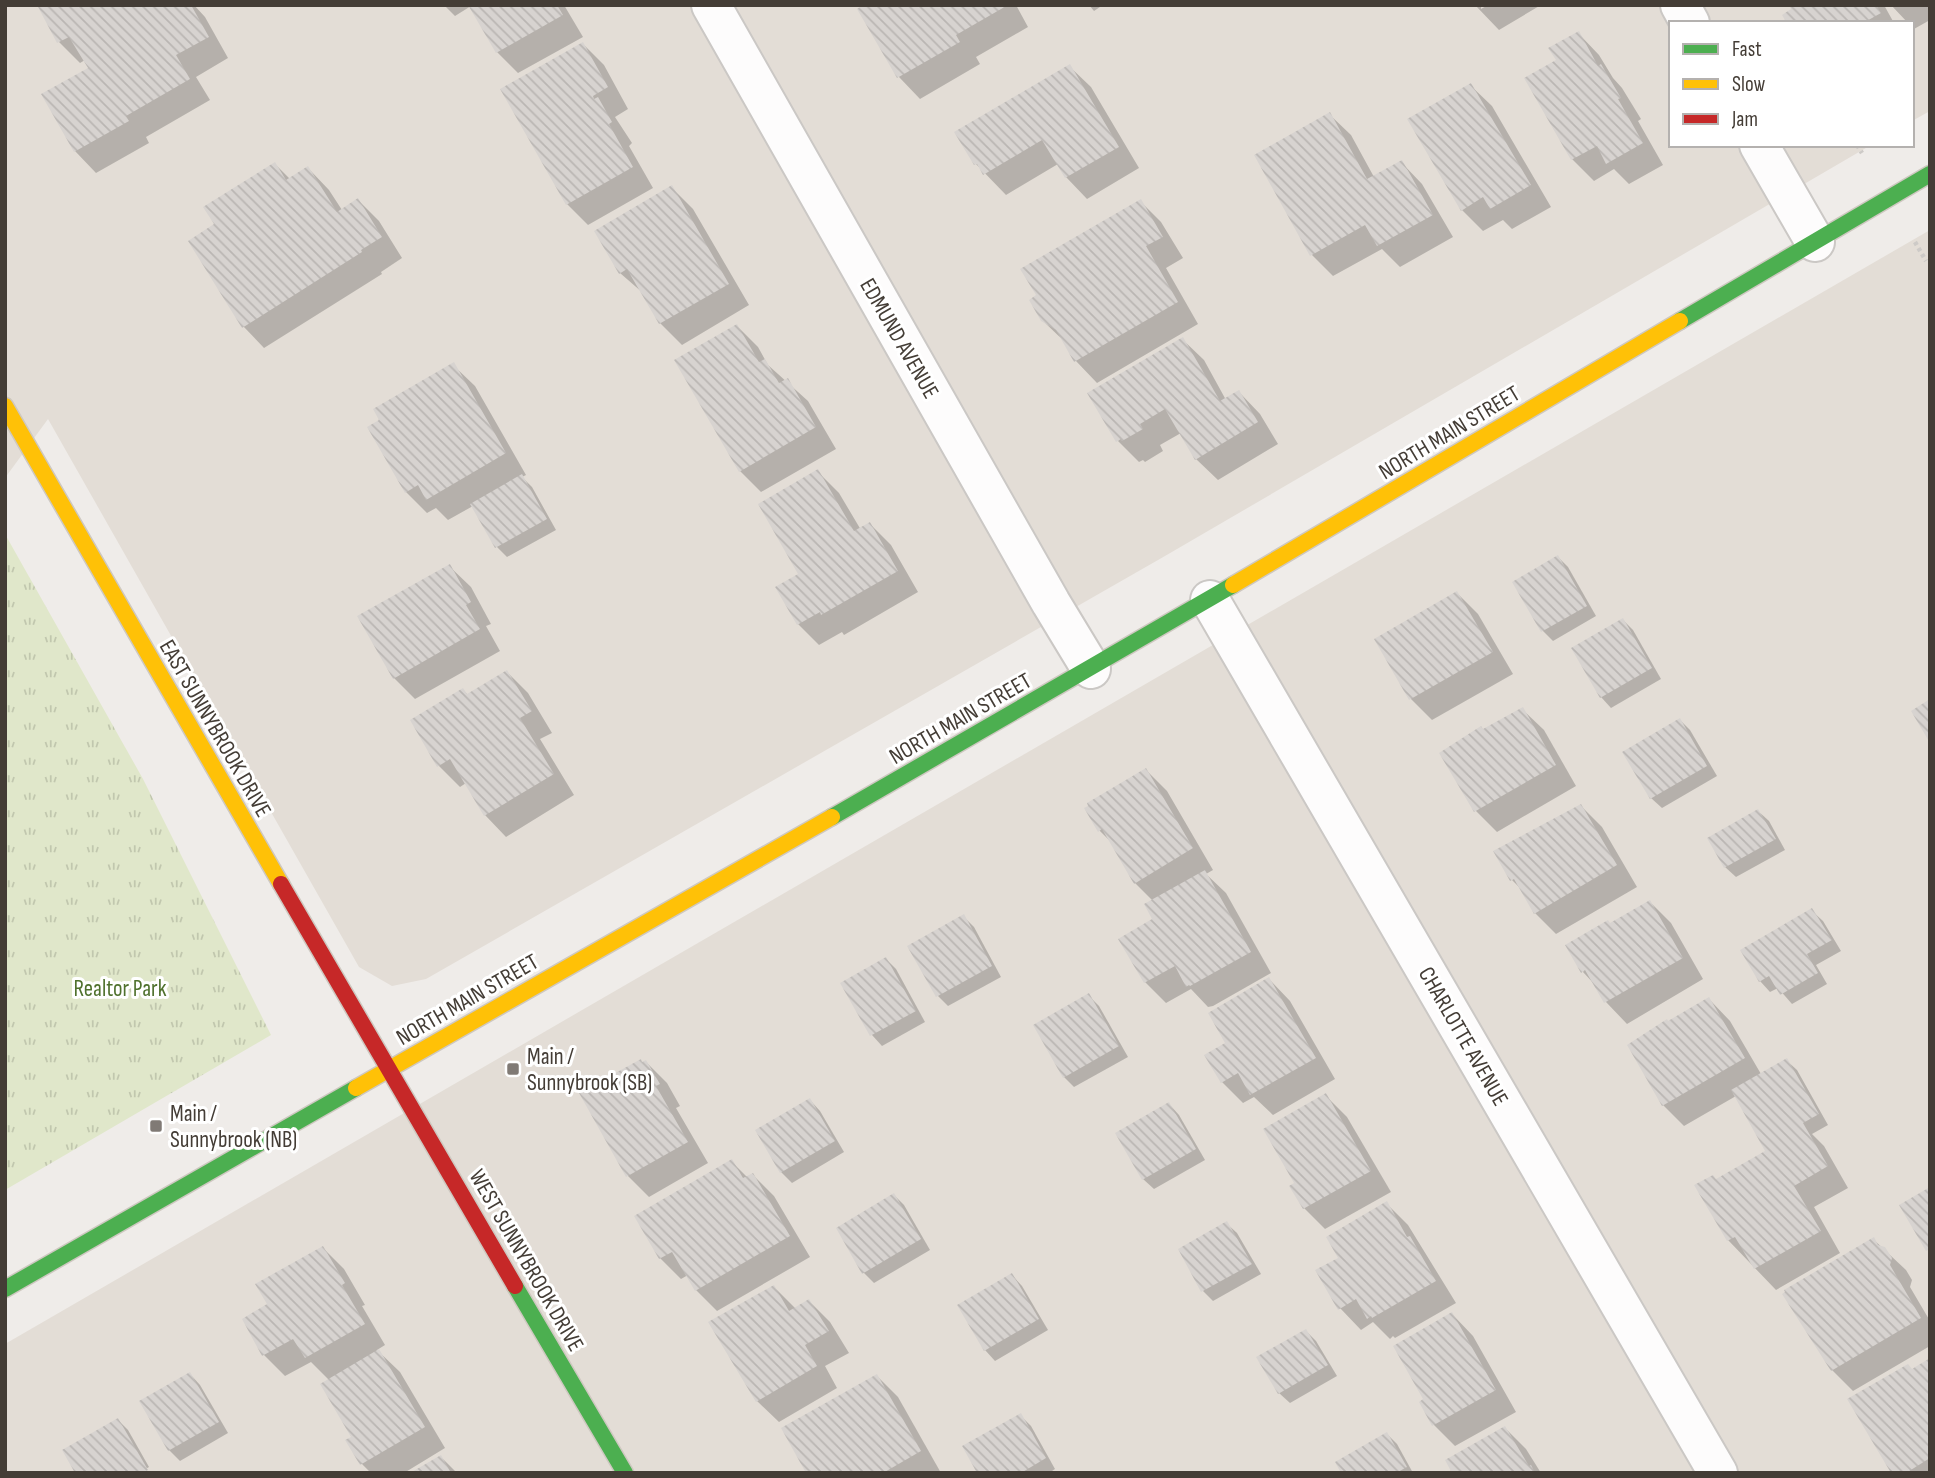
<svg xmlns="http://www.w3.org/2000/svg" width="1935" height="1478" font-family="'Sofia Sans Condensed',sans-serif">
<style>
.residential{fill:#e3ddd6}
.park{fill:url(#park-tufts)}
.shadow{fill:#0003}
.building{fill:url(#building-back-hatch)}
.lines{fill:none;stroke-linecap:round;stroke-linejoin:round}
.street-casing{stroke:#cbc8c5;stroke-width:42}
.fast-casing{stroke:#cec8c0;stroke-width:19}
.slow-casing{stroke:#cec8c0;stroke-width:19}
.jam-casing{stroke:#cec8c0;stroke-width:19}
.path{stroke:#cdcac7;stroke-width:4.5;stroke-dasharray:3.5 3.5;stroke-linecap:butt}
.street{stroke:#fdfcfc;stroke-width:38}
.fast{stroke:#4caf50;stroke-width:16}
.slow{stroke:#ffc107;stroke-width:16}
.jam{stroke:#c62828;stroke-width:16}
.poi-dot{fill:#807a75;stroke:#fff;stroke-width:2.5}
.labels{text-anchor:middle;stroke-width:6;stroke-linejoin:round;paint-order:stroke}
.street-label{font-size:23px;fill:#443d36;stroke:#fff}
.park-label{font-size:23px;fill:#4f712d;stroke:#fff}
.poi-label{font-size:23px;fill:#443d36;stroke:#fff;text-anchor:start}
</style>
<defs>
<pattern id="park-tufts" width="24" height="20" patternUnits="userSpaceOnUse" patternTransform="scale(1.75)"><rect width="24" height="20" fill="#e0e7ca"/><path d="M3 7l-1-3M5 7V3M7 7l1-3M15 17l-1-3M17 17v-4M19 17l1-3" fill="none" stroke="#c1c7ae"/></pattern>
<pattern id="building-back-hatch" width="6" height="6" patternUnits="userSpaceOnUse" patternTransform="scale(1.75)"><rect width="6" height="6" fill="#d7d3d0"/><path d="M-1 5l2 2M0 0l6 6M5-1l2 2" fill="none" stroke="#bab6b3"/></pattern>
</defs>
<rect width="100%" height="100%" fill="#efece9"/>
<g class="residential">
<path d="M5 5H1930V111L1912 121V23H1671V145H1871L1165 556 426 979 392 986 359 967 48 419 5 478Z"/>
<path d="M1930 230V1473H5V1344Z"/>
</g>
<path class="park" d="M5 534 143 779 271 1035 5 1190Z"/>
<g class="shadow">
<path d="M39 5H194L205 17 228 58 196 77 210 100 146 137 149 143 96 173 75 151 90 68 85 60 80 63 59 42Z"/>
<path d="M444 5H564L583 37 518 73 497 52 471 6 455 16Z"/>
<path d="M866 5H1016L1028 27 976 57 980 64 920 99 899 77 859 9Z"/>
<path d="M1089 5H1103L1094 11Z"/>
<path d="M1475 5H1481V9L1488 5H1541L1499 30Z"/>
<path d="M1791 5H1884L1894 23H1789L1794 10Z"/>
<path d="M1891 5H1930V20L1914 29 1912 23H1908Z"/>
<path d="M1578 33 1599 55 1613 78 1622 88 1641 119 1638 121 1663 165 1629 184 1614 169 1594 181 1572 159 1527 79 1558 61Z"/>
<path d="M583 44 604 65 628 109 615 117 632 143 629 146 653 188 588 225 567 204Z"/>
<path d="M1069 66 1091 87 1139 168 1087 199 1066 177 1058 164 1006 195 976 164Z"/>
<path d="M1470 85 1492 106 1551 207 1512 229 1503 220 1483 231 1462 210Z"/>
<path d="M1329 114 1351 135 1374 177 1401 162 1422 184 1453 237 1400 267 1382 249 1333 276 1312 255 1256 156Z"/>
<path d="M275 164 290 179 308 168 329 190 342 210 358 200 379 221 402 258 381 272 382 274 264 348 243 326Z"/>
<path d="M672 188 693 209 749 305 682 345 660 323 643 293 620 273Z"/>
<path d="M1140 201 1161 222 1183 258 1166 268 1198 324 1097 383 1076 361 1065 342 1042 320Z"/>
<path d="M737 326 758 347 768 365 808 401 836 449 761 492 740 471Z"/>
<path d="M1182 339 1204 360 1226 400 1239 392 1260 414 1278 444 1218 480 1196 459 1181 433 1160 445 1163 451 1145 462 1143 460 1139 462 1118 441Z"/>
<path d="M453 365 475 386 526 475 522 477 532 487 556 530 507 557 497 547 473 506 448 520 436 508 427 513 406 492Z"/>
<path d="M818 472 839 493 861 530 870 524 891 545 918 592 844 635 842 632 819 645 798 624 800 574Z"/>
<path d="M1558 557 1568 567 1596 616 1553 641 1543 631 1515 582Z"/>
<path d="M449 566 471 587 491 624 486 626 500 651 415 699 394 678Z"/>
<path d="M1457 593 1478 614 1513 674 1432 720 1411 699 1376 640Z"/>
<path d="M1623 620 1633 630 1661 679 1611 708 1601 697Z"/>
<path d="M507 672 528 693 552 733 540 739 574 795 506 837 485 815 466 783 460 787 439 766 463 690 468 695Z"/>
<path d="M1522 709 1544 730 1576 786 1497 832 1476 811 1483 731Z"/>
<path d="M1680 720 1690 730 1717 776 1662 808 1651 798Z"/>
<path d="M1146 770 1167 791 1213 870 1206 874 1226 893 1271 973 1213 1006 1208 1007 1191 989 1166 1003 1145 982 1154 920 1153 901 1135 883 1112 843 1099 830Z"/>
<path d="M1581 806 1602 827 1637 887 1556 934 1535 913 1523 891 1512 880Z"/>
<path d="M1758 811 1769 821 1785 850 1736 877 1725 867Z"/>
<path d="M1650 902 1671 923 1703 979 1627 1024 1606 1002 1596 986 1583 972 1610 924Z"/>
<path d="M1812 911 1823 921 1841 951 1816 965 1827 984 1792 1004 1778 988 1770 992 1760 981Z"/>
<path d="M963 916 974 927 1001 977 948 1006 938 996Z"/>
<path d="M886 959 896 969 925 1022 882 1046 872 1035 842 984Z"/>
<path d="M1269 979 1290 1001 1335 1079 1273 1115 1254 1097 1243 1103 1222 1082 1227 1044Z"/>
<path d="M1088 995 1099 1006 1128 1057 1074 1087 1064 1077Z"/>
<path d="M1709 999 1730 1021 1761 1074 1786 1060 1797 1070 1828 1125 1812 1134 1824 1146 1848 1188 1814 1207 1840 1253 1776 1290 1728 1240 1697 1186 1717 1181 1767 1151 1736 1096 1684 1126 1663 1105 1668 1023Z"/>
<path d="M646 1062 667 1083 680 1106 676 1108 708 1163 649 1197 628 1176 643 1064Z"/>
<path d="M1326 1096 1347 1117 1391 1192 1325 1229 1304 1208 1296 1183Z"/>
<path d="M810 1100 820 1111 844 1152 792 1183 781 1172 757 1131Z"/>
<path d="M1169 1104 1179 1115 1205 1160 1154 1189 1143 1179Z"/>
<path d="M732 1162 748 1178 753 1175 774 1196 810 1257 717 1311 696 1290 688 1275 681 1279 660 1258Z"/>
<path d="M894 1195 904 1205 930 1250 874 1283 863 1272Z"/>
<path d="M1387 1204 1408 1225 1456 1303 1395 1338 1393 1336 1390 1339 1373 1322 1361 1330 1340 1308V1258Z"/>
<path d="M1226 1223 1237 1233 1261 1274 1213 1301 1203 1291Z"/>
<path d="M1874 1240 1906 1270 1912 1280 1910 1287 1930 1321V1346L1853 1391 1832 1370Z"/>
<path d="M323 1248 344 1269 365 1305 362 1306 385 1345 377 1350 400 1372 445 1448 404 1473H371L362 1464 329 1380 311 1362 285 1376 264 1355 270 1305Z"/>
<path d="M1012 1275 1022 1286 1048 1330 995 1361 985 1350Z"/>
<path d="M774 1287 796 1309 809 1301 830 1322 849 1353 825 1366 837 1388 779 1422 757 1401Z"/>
<path d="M1452 1314 1473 1336 1516 1412 1455 1446 1434 1425 1421 1403 1425 1400Z"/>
<path d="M1306 1331 1316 1341 1337 1376 1290 1403 1279 1393Z"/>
<path d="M1930 1360V1473H1893L1912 1370Z"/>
<path d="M190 1374 200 1385 228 1433 180 1461 169 1450 142 1402Z"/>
<path d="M877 1376 898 1397 941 1473H808Z"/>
<path d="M1020 1415 1031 1426 1055 1469 1049 1473H979Z"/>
<path d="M118 1420 128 1430 149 1467 139 1473Z"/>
<path d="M1505 1428 1526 1449 1541 1473H1454Z"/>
<path d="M1387 1434 1397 1444 1413 1473H1343Z"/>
<path d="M441 1457 457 1473H414Z"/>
</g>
<g class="building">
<path d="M37 5H191L209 37 176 55 190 79 126 116 129 121 74 152 41 94 88 68 69 37 57 43Z"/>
<path d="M468 5H557L563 15 496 53Z"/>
<path d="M863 5H1008L956 35 960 42 897 78 857 9Z"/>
<path d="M1789 5H1876L1881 13 1863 23H1787L1782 15 1791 9Z"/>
<path d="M1579 31 1598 66 1601 64 1621 98 1618 99 1643 143 1606 164 1597 146 1571 160 1524 78 1556 60 1548 48Z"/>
<path d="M583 42 608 87 593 96 594 99 598 97 612 122 609 124 633 167 566 205 500 89Z"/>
<path d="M1070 64 1119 147 1065 178 1042 140 983 175 977 164 974 165 954 132Z"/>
<path d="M1471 83 1531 185 1490 209 1483 197 1461 211 1407 119Z"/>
<path d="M1330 112 1367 179 1402 160 1433 215 1377 246 1365 225 1310 256 1254 155Z"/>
<path d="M275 162 286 180 308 166 337 212 358 198 382 237 361 250 362 252 242 328 188 241 214 224 203 207Z"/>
<path d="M672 185 729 284 659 324 627 269 619 274 594 231Z"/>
<path d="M1141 199 1163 237 1146 246 1178 302 1074 362 1056 330 1041 321 1029 300 1036 295 1020 269Z"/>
<path d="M737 324 759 362 765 359 779 383 788 378 816 427 739 472 674 360Z"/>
<path d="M1183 337 1220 401 1239 390 1258 422 1195 460 1165 409 1140 424 1143 429 1122 441 1121 439 1116 442 1087 393Z"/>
<path d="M454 362 506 453 426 500 418 485 405 493 367 427 379 420 373 409Z"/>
<path d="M818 469 854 531 870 522 898 571 821 615 820 612 797 625 775 587 798 574 758 504Z"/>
<path d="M522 474 547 519 495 548 470 504Z"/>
<path d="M1558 555 1587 606 1541 632 1512 582Z"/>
<path d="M450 564 471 602 466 605 480 629 393 679 357 616Z"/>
<path d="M1457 591 1493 652 1409 700 1374 639Z"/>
<path d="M1623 618 1652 668 1600 698 1571 648Z"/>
<path d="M507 670 532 711 520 718 554 774 484 816 450 759 437 767 410 720 463 688 467 694Z"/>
<path d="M1930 699V743L1911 711Z"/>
<path d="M1523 707 1556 765 1474 812 1439 753 1481 726 1483 729Z"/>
<path d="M1680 718 1707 766 1650 799 1622 752Z"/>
<path d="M1146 768 1193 848 1134 884 1102 829 1098 832 1084 808 1088 806 1087 803Z"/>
<path d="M1581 804 1617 865 1534 914 1514 879 1510 881 1493 851Z"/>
<path d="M1758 809 1776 839 1724 868 1707 838Z"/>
<path d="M1205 870 1251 952 1190 986 1189 985 1186 987 1175 966 1144 983 1118 939 1152 919 1144 904Z"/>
<path d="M1650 900 1683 958 1604 1003 1585 970 1581 973 1565 945 1608 920 1610 923Z"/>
<path d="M1812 908 1832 940 1807 954 1818 973 1780 995 1769 976 1759 982 1740 950Z"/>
<path d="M964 914 992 966 936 997 907 946Z"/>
<path d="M886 957 916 1011 870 1036 840 983Z"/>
<path d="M1269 977 1316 1058 1250 1095 1238 1073 1221 1083 1204 1055 1225 1043 1208 1013Z"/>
<path d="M1089 993 1119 1046 1063 1078 1033 1025Z"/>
<path d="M1709 997 1745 1058 1662 1106 1627 1045 1667 1019 1668 1021Z"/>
<path d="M1787 1058 1819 1114 1803 1123 1828 1166 1794 1186 1821 1231 1754 1269 1735 1237 1727 1241 1694 1185 1713 1175 1716 1179 1765 1151 1731 1090Z"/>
<path d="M641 1059 642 1062 646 1060 660 1084 656 1086 688 1142 626 1177 579 1093Z"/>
<path d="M1326 1093 1371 1171 1303 1209 1289 1186 1294 1183 1263 1129Z"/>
<path d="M810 1098 835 1141 780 1173 755 1130Z"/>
<path d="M1169 1102 1196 1149 1142 1180 1115 1133Z"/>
<path d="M732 1159 743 1178 753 1173 790 1236 695 1291 672 1252 659 1259 634 1216Z"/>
<path d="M1930 1187V1249L1926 1251 1899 1205Z"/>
<path d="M894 1193 921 1239 862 1274 836 1228Z"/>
<path d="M1387 1201 1407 1237 1410 1236 1436 1281 1372 1318 1371 1316 1367 1319 1356 1299 1338 1310 1315 1270 1338 1258 1326 1237Z"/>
<path d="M1227 1221 1252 1264 1201 1292 1178 1249Z"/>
<path d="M1874 1237 1878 1245 1885 1247 1892 1258 1890 1265 1921 1318 1831 1371 1782 1294 1785 1292 1784 1290Z"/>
<path d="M323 1246 345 1283 342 1285 365 1324 305 1358 293 1339 262 1356 242 1319 267 1304 255 1284Z"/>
<path d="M1012 1273 1039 1319 984 1351 957 1305Z"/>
<path d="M774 1285 789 1311 809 1299 829 1331 805 1345 817 1366 756 1402 708 1322Z"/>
<path d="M1452 1312 1496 1390 1432 1426 1419 1402 1423 1399 1393 1346Z"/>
<path d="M1306 1329 1328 1365 1278 1394 1256 1357Z"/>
<path d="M379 1349 425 1427 360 1465 345 1440 351 1437 320 1384Z"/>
<path d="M1930 1358V1458L1906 1473H1891L1847 1399 1908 1364 1912 1369Z"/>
<path d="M190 1372 219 1422 168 1451 139 1401Z"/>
<path d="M877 1374 921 1451 883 1473H806L781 1428Z"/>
<path d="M1021 1413 1046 1458 1021 1473H977L962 1446Z"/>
<path d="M118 1418 148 1470 142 1473H75L62 1450Z"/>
<path d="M1505 1426 1529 1466 1531 1465 1535 1473H1452L1445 1460Z"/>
<path d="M1387 1432 1407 1467 1396 1473H1341L1335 1462Z"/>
<path d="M441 1455 451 1473H410Z"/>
</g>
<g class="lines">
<defs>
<g id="street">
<path d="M711 5 1051 603 1091 669"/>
<path d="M1680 5 1690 23"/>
<path d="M1759 145 1815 242"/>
<path d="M1210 600 1718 1473"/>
</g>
<g id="fast">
<path d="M1680 321 1930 174"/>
<path d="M832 817 1233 585"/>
<path d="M515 1286 625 1473"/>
<path d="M5 1289 356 1088"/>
</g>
<g id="slow">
<path d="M5 406 281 884"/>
<path d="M1233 585 1680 321"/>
<path d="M356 1088 832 817"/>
</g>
<path id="jam" d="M281 884 515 1286"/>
</defs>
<use href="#street" class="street-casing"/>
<use href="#fast" class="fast-casing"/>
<use href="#slow" class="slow-casing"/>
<use href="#jam" class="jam-casing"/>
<g class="path">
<path d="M1857 145 1862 153"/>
<path d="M1915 242 1926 261"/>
</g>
<use href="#street" class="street"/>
<use href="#fast" class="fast"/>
<use href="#slow" class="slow"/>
<use href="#jam" class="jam"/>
</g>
<g class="poi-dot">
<rect x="506" y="1062" width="14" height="14" rx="3.5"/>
<rect x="149" y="1119" width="14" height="14" rx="3.5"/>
</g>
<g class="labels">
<g class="street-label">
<text transform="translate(900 338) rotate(60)" y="8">EDMUND AVENUE</text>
<text transform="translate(1449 432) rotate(-31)" y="8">NORTH MAIN STREET</text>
<text transform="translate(960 718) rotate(-30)" y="8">NORTH MAIN STREET</text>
<text transform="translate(216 728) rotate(60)" y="8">EAST SUNNYBROOK DRIVE</text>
<text transform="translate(467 999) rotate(-30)" y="8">NORTH MAIN STREET</text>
<text transform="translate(1464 1036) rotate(60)" y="8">CHARLOTTE AVENUE</text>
<text transform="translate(527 1260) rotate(60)" y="8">WEST SUNNYBROOK DRIVE</text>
</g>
<g class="park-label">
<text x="120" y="996">Realtor Park</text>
</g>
<g class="poi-label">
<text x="527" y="1064">Main /<tspan x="527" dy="26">Sunnybrook (SB)</tspan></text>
<text x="170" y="1121">Main /<tspan x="170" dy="26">Sunnybrook (NB)</tspan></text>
</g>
</g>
<rect width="1935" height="1478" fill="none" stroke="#443d36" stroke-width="14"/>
<rect x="1669" y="21" width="245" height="126" fill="#ffffff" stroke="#b4b1af" stroke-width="2"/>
<rect x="1683" y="44" width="35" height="10" fill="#4caf50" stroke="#b4b1af" stroke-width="2"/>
<text x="1732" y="56" font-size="21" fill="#443d36">Fast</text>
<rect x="1683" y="79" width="35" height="10" fill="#ffc107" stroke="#b4b1af" stroke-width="2"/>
<text x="1732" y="91" font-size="21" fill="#443d36">Slow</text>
<rect x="1683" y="114" width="35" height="10" fill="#c62828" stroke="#b4b1af" stroke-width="2"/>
<text x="1732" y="126" font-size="21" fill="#443d36">Jam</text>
</svg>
